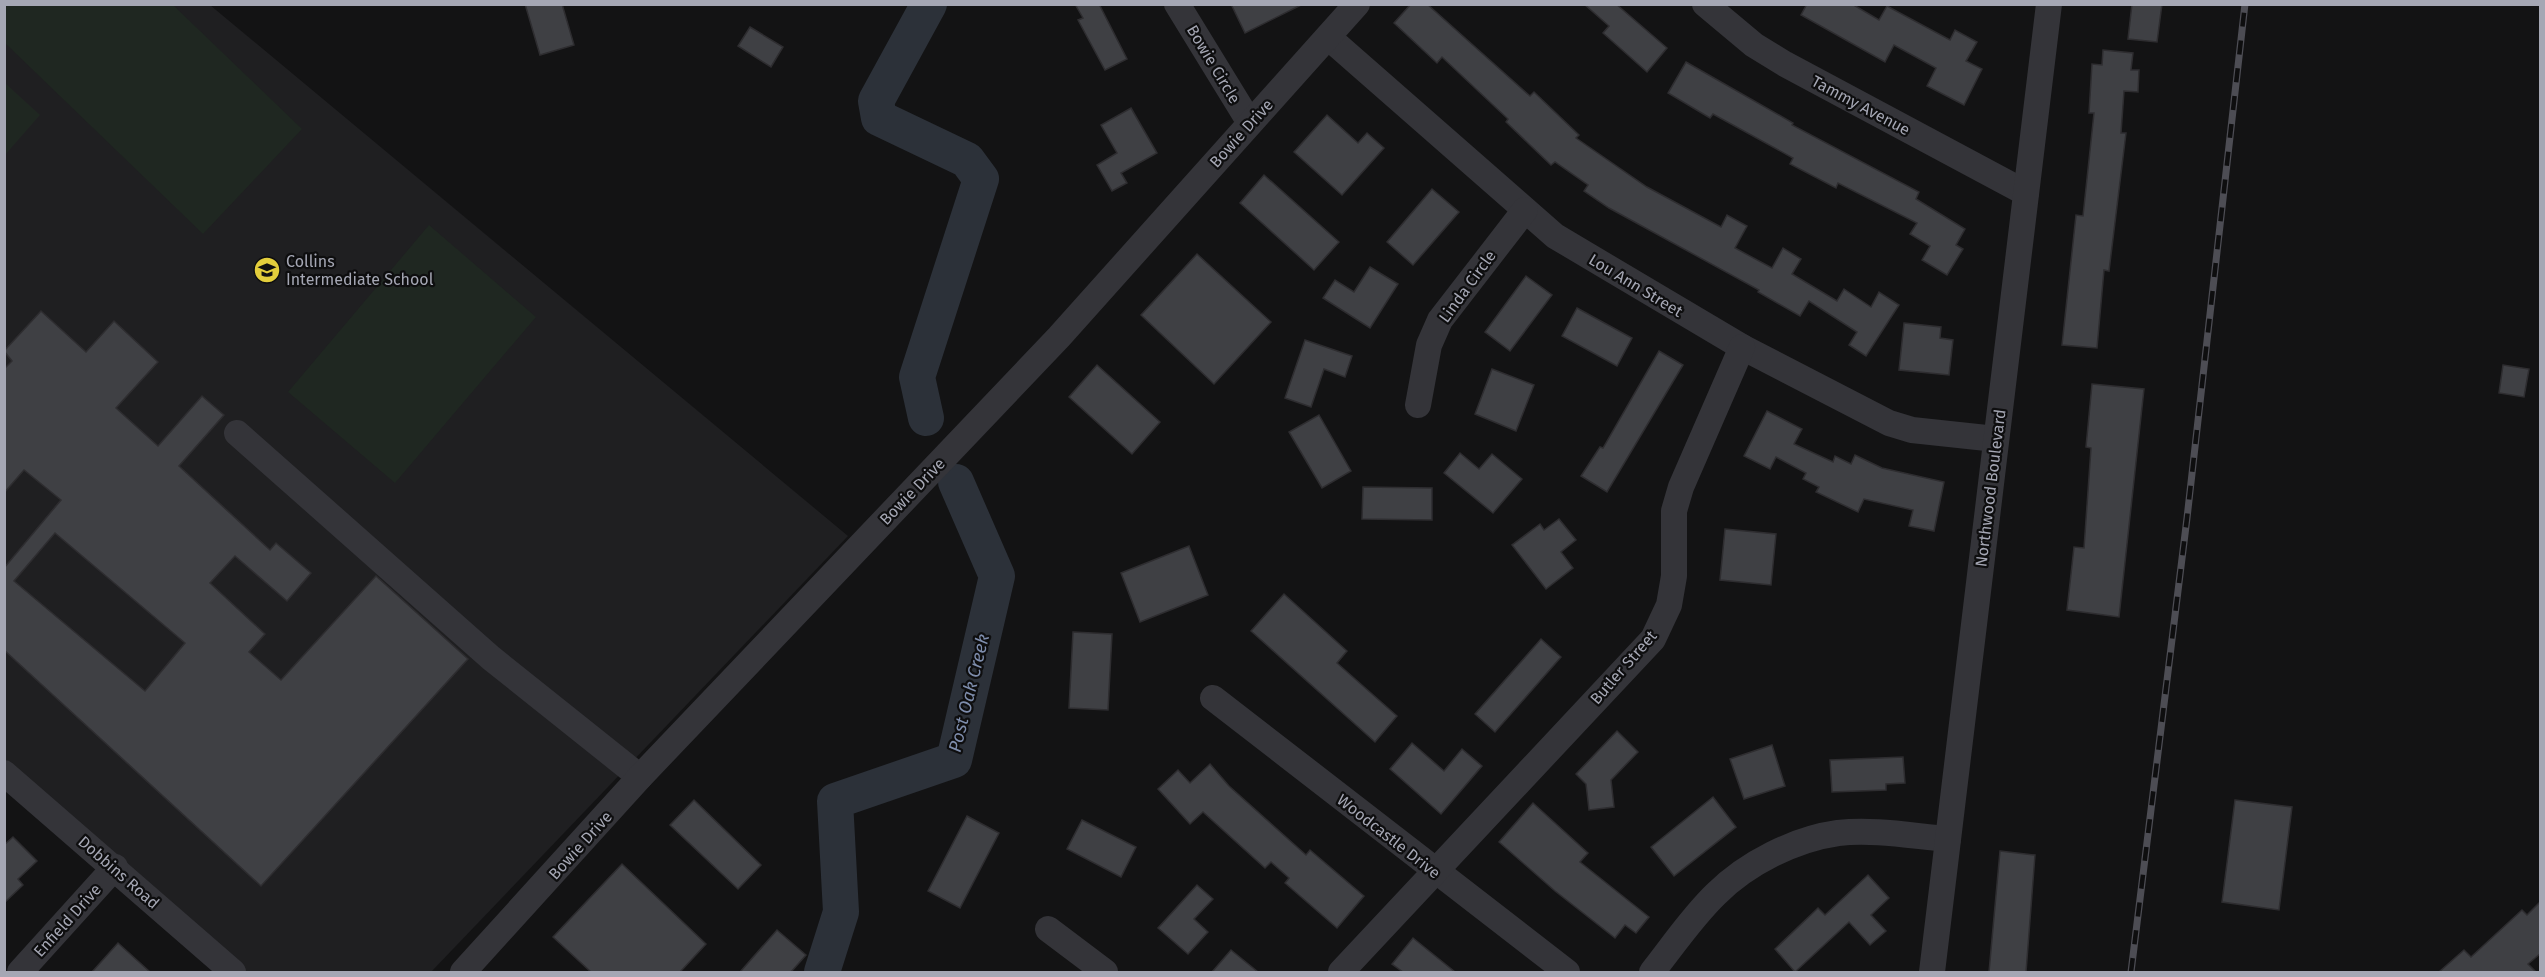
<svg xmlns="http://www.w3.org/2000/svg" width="2545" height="977" font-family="'Fira Sans',sans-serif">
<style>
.built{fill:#1f1f21}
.green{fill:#1f2721}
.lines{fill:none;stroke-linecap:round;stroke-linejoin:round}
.river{stroke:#2c3139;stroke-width:36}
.building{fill:#3f4044;stroke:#2e2d30;stroke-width:1.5;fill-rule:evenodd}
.minor{stroke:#343439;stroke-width:26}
.rail-casing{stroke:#4d4d54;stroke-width:7}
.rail{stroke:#0e0e0f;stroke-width:4.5;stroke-dasharray:14;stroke-linecap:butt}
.labels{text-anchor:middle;stroke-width:4.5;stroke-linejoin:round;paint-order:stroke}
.street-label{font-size:16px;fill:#a5a7b4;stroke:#0e0e0f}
.poi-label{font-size:16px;fill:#a5a7b4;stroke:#0e0e0f;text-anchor:start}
.water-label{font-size:18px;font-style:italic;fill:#7e8dac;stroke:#0e0e0f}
</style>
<rect width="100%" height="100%" fill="#131314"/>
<path class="built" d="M5 5H210L848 536 431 972H237L5 769Z"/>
<g class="green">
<path d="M4 5H173L302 129 203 234 5 43Z"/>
<path d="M5 83 40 115 5 155Z"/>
<path d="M429 225 536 317 395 483 288 392Z"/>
</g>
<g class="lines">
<g class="river">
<path d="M926 418 917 377 981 179 967 160 879 118 876 101 929 4"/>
<path d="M822 972 841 912 835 801 954 760 997 576 956 482"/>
</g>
</g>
<g class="building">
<path d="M525 4H562L574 45 540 55Z"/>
<path d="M1075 4H1099L1127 59 1105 70 1078 20 1083 18Z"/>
<path d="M1231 4H1303L1245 33Z"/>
<path d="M1411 4H1427L1530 96 1534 92 1579 135 1576 138 1647 187 1721 227 1727 215 1747 226 1735 248 1772 268 1783 248 1801 259 1792 274 1837 301 1844 289 1871 307 1879 292 1899 305 1866 356 1849 345 1857 332 1809 301 1800 316 1758 292 1759 290 1609 208 1584 191 1588 185 1555 162 1551 165 1506 122 1508 119 1442 57 1437 63 1394 23Z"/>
<path d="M1584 4H1616L1667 48 1647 72 1603 33 1609 26Z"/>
<path d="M1807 4H1852L1879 20 1887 6 1950 40 1955 30 1977 42 1966 61 1982 69 1964 105 1927 86 1936 68 1894 45 1885 62 1801 15Z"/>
<path d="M2132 4H2162L2157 42 2128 39Z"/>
<path d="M750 27 783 47 771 67 738 46Z"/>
<path d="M2103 50 2133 53 2131 70H2139L2138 92 2124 91 2121 133H2126L2109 271 2104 270 2097 348 2062 345 2076 215 2083 216 2094 113H2089L2092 64 2102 65Z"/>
<path d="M1686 62 1793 123 1792 125 1919 192 1916 199 1965 229 1956 245 1963 249 1947 275 1922 260 1930 246 1910 234 1917 223 1838 183 1836 188 1790 164 1793 158 1713 114 1710 118 1668 93Z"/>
<path d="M1131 108 1157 153 1121 173 1127 183 1112 191 1097 165 1117 153 1101 125Z"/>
<path d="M1327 115 1358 143 1367 133 1384 148 1342 195 1294 152Z"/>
<path d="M1264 175 1339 242 1314 270 1240 203Z"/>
<path d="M1432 189 1459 212 1413 265 1387 242Z"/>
<path d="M1197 254 1271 322 1214 384 1141 315Z"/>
<path d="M1370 267 1398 284 1370 328 1323 298 1335 280 1354 292Z"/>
<path d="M1526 276 1552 295 1510 351 1485 332Z"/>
<path d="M1577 308 1632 338 1617 366 1562 336Z"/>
<path d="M41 311 86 352 114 321 158 362 116 408 158 446 202 396 224 415 179 466 270 550 276 543 311 573 287 601 235 556 210 583 265 634 249 652 281 680 376 576 468 659 261 886 4 650V568L61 500 24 470 4 493V369L12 361 4 351ZM55 533 185 643 145 691 14 581Z"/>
<path d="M1904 323 1941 327 1940 338 1953 340 1949 375 1899 370Z"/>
<path d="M1305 340 1352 356 1345 377 1324 369 1311 407 1285 398Z"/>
<path d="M1659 351 1683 365 1607 492 1581 476 1600 447 1603 448Z"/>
<path d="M1097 365 1160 422 1132 454 1069 397Z"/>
<path d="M2503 365 2529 369 2524 397 2499 393Z"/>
<path d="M1492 369 1534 385 1516 431 1475 414Z"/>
<path d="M2092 384 2144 389 2119 617 2067 610 2074 547 2084 548 2091 448 2086 447Z"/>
<path d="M1767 411 1802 429 1794 444 1833 462 1835 456 1851 464 1855 455 1882 468 1944 482 1934 531 1909 526 1913 510 1864 499 1858 512 1816 492 1819 487 1803 479 1806 473 1776 457 1770 469 1744 456Z"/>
<path d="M1319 415 1351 471 1322 488 1289 432Z"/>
<path d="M1460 453 1479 469 1492 454 1522 479 1493 513 1444 473Z"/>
<path d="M1363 487 1432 488V520L1362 519Z"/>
<path d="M1559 519 1576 540 1561 552 1573 568 1546 589 1512 545 1540 524 1544 530Z"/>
<path d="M1725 529 1776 534 1771 585 1720 580Z"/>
<path d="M1189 546 1208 595 1140 622 1121 573Z"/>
<path d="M1284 594 1347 651 1337 663 1397 716 1375 742 1251 631Z"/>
<path d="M1073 632 1112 634 1108 710 1069 708Z"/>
<path d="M1541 639 1561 657 1495 732 1475 714Z"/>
<path d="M1617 731 1638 752 1611 780 1614 807 1589 810 1586 784 1576 774Z"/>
<path d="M1412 743 1444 771 1462 749 1482 766 1441 814 1390 769Z"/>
<path d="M1772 745 1785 786 1744 799 1730 759Z"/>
<path d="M1903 757 1905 783 1886 784V790L1832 792 1830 760Z"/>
<path d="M1210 764 1229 786 1306 855 1310 850 1364 896 1337 928 1285 883 1289 878 1271 862 1265 868 1203 812 1190 824 1158 789 1178 770 1190 783Z"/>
<path d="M1713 797 1736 827 1674 876 1651 847Z"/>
<path d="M694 800 761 865 738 889 670 825Z"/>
<path d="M2235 800 2292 807 2279 910 2222 902Z"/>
<path d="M1533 803 1588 853 1580 862 1649 917 1636 933 1625 925 1615 938 1555 891 1499 842Z"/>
<path d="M967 816 999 833 960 908 928 891Z"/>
<path d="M1082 820 1136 847 1121 877 1067 849Z"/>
<path d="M13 837 37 861 18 879 23 885 4 903V845Z"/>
<path d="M2000 851 2035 855 2026 972H1989Z"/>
<path d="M622 864 706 944 680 972H591L553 937Z"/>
<path d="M1868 875 1889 898 1871 915 1886 931 1870 945 1849 922 1795 972 1775 949 1818 908 1825 915Z"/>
<path d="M1197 885 1213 899 1194 919 1208 932 1188 954 1158 928Z"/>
<path d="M2541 901V953L2528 964 2536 972H2439L2464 950 2471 957 2522 910 2527 915Z"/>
<path d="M777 930 806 955 791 972H740Z"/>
<path d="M1413 938 1455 972H1403L1392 964Z"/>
<path d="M118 943 150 972H92Z"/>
<path d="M1231 950 1258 972H1212Z"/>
</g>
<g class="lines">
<g class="minor">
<path d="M1177 4 1250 123"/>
<path d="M1705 4 1754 45 1785 64 2026 193"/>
<path d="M1328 37 1555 236 1742 347 1889 423 1912 430 1996 439"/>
<path d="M1418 405 1429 345 1440 320 1525 210"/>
<path d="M237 433 491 658 640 777"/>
<path d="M1213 698 1567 972"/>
<path d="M4 773 233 972"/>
<path d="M1048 929 1105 972"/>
<path d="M20 972 115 867"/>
<path d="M463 972 640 777 1059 337 1357 4"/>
<path d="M1341 972 1653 639 1669 605 1674 576V511L1681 487 1742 347"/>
<path d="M1652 972C1672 947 1692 917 1716 894 1747 863 1795 839 1838 833 1874 829 1912 836 1948 839"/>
<path d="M1932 972 2049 4"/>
</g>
<defs>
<path id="rail" d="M2131 972 2187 518 2245 4"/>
</defs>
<use href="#rail" class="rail-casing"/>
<use href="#rail" class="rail"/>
</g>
<defs>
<symbol id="school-disc" viewBox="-11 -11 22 22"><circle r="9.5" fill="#e3ce3c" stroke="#0e0e0f"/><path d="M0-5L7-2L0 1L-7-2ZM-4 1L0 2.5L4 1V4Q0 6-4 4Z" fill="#111"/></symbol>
</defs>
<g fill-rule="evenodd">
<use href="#school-disc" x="252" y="255" width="30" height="30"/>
</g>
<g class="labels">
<g class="street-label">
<text transform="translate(1214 64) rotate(59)" y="6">Bowie Circle</text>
<text transform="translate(1861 105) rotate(28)" y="6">Tammy Avenue</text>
<text transform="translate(1241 133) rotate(-48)" y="6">Bowie Drive</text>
<text transform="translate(1636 285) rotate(31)" y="6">Lou Ann Street</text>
<text transform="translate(1467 286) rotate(-54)" y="6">Linda Circle</text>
<text transform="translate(1990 488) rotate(-83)" y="6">Northwood Boulevard</text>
<text transform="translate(912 491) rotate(-46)" y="6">Bowie Drive</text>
<text transform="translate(1623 667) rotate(-49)" y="6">Butler Street</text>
<text transform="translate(1389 836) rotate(38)" y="6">Woodcastle Drive</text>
<text transform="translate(580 845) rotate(-48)" y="6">Bowie Drive</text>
<text transform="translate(119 872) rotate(41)" y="6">Dobbins Road</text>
<text transform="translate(67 920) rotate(-48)" y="6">Enfield Drive</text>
</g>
<g class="poi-label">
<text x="286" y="267">Collins<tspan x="286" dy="18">Intermediate School</tspan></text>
</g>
<g class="water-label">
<text transform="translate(969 693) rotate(-76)" y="6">Post Oak Creek</text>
</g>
</g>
<rect width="2545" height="977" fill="none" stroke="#a5a7b4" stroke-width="12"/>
</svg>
